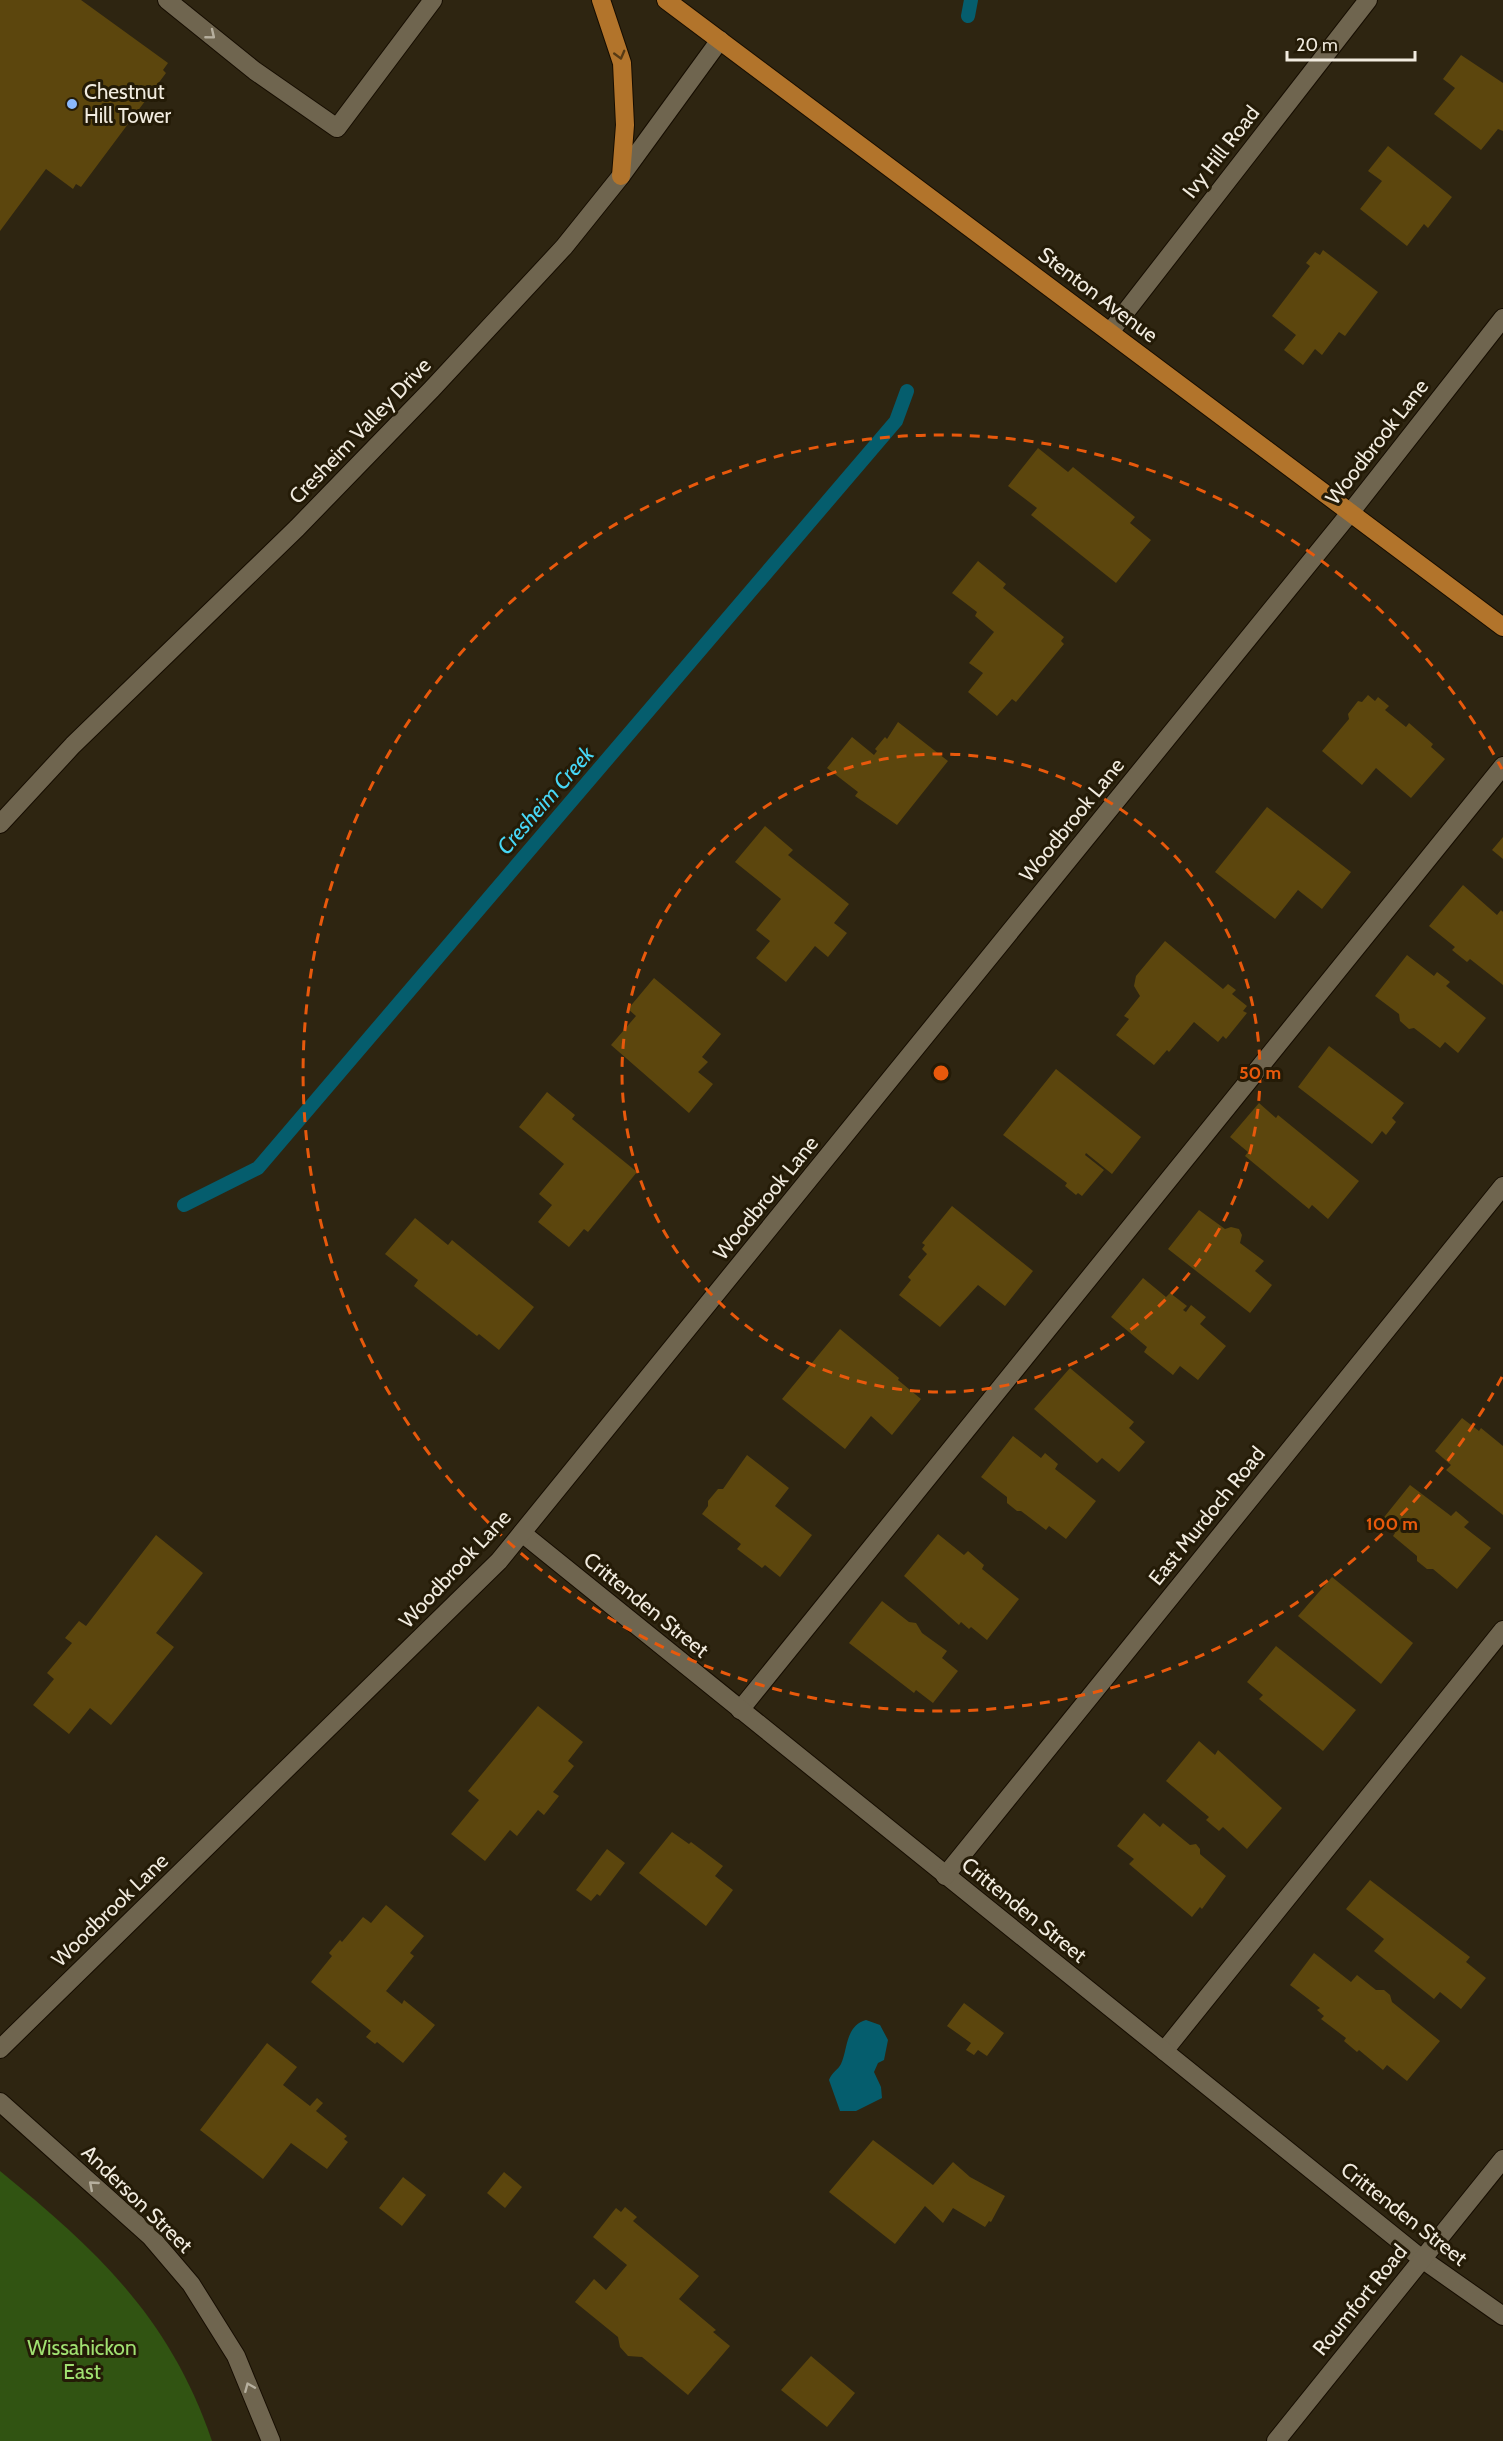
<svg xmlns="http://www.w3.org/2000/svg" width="1503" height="2441" font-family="Cabin,sans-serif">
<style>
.green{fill:#315412}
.water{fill:#055d6d}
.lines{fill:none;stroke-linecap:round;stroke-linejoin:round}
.stream{stroke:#055d6d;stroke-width:14}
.building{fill:#5c460d}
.service-casing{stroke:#160d00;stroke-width:20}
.minor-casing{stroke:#160d00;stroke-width:20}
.tertiary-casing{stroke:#160d00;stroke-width:20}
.secondary-casing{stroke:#160d00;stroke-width:20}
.primary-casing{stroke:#160d00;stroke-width:20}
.service{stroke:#6f654f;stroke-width:18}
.minor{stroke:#6f654f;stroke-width:18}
.tertiary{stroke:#6f654f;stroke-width:18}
.secondary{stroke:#6f654f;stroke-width:18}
.primary{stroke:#b2742b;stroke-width:18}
.oneway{stroke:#b6af9e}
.oneway2{stroke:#563a14}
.ring{fill:none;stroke:#e8590c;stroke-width:3;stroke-dasharray:10 8}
.poi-dot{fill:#8bb9fc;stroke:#241b07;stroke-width:2}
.labels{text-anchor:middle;stroke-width:6;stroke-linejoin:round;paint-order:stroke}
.poi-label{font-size:21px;fill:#f1ebdf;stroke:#241b07;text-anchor:start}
.street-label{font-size:21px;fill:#f1ebdf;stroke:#241b07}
.park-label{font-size:21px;fill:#a1e171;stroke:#241b07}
.water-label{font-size:22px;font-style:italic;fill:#47d7f6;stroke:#241b07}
.centre{fill:#e8590c;stroke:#241b07;stroke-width:3}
.ring-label{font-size:18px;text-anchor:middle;font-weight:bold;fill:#e8590c;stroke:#241b07;stroke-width:6;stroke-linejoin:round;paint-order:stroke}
</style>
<rect width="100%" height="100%" fill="#2e2511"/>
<path class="green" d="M0 2171C98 2251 170 2318 212 2441H0Z"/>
<path class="water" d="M866 2020 880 2025 888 2040 884 2060 878 2063 874 2072 881 2087 882 2098 856 2111H840L829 2080C832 2072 838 2070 841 2064 848 2049 845 2026 866 2020Z"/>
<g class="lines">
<g class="stream">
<path d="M968 16 971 0"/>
<path d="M184 1205 258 1168 896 421 907 391"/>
</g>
</g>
<g class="building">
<path d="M0 0H81L168 63 163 70 166 73 81 187 76 184 73 189 46 169 0 231Z"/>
<path d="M1461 55 1503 83V131L1498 129 1481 150 1434 114 1455 88 1443 79Z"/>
<path d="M1388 146 1452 197 1428 228 1424 224 1407 246 1360 209 1382 181 1368 171Z"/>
<path d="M1323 250 1378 292 1345 336 1339 332 1322 355 1315 349 1303 365 1284 350 1296 335 1272 316 1310 266 1306 263 1315 252 1320 255Z"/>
<path d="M1038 448 1068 472 1073 467 1135 517 1130 523 1151 540 1116 583 1031 515 1037 508 1008 486Z"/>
<path d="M978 561 1006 584 1003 588 1064 637 1061 641 1064 644 1016 702 1012 699 997 716 968 692 983 673 969 663 994 632 975 616 977 612 952 593Z"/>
<path d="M1368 695 1375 701 1378 697 1389 706 1385 710 1406 727 1409 723 1433 744 1431 747 1445 759 1411 798 1376 768 1362 785 1322 751 1349 719 1348 714 1358 701 1362 702Z"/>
<path d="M898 722 948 761 897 825 855 796 858 792 827 768 852 737 874 755 877 751 875 749 885 737 887 739Z"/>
<path d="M1267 807 1351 872 1322 909 1298 890 1275 919 1215 872Z"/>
<path d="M765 826 793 850 788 855 849 904 834 923 847 933 828 957 815 946 786 982 756 958 770 941 756 930 781 899 735 862Z"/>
<path d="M1503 837V859L1492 850Z"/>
<path d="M1463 885 1497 915 1501 910 1503 912V985L1470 959 1467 962 1452 950 1455 947 1429 926Z"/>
<path d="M1165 941 1223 989 1228 984 1236 990 1232 994 1247 1006 1243 1011 1247 1013 1226 1039 1223 1036 1218 1042 1194 1022 1169 1052 1167 1050 1154 1065 1116 1035 1129 1019 1124 1016 1140 996 1134 986 1136 976Z"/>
<path d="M1407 955 1434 976 1437 972 1450 982 1446 986 1486 1018 1458 1053 1445 1042 1440 1048 1414 1028 1409 1029 1400 1021 1399 1014 1375 996Z"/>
<path d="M654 978 721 1034 702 1057 708 1062 698 1072 713 1084 689 1113 611 1045 636 1016 628 1009Z"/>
<path d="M1329 1046 1404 1103 1392 1118 1396 1122 1386 1135 1382 1131 1372 1144 1298 1087Z"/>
<path d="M1056 1069 1141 1137 1112 1174 1086 1153 1085 1155 1104 1170 1082 1196 1078 1193 1076 1195 1065 1186 1067 1183 1003 1135Z"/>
<path d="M547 1092 575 1115 572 1119 637 1172 588 1232 584 1229 569 1247 538 1222 552 1205 539 1194 564 1164 519 1127Z"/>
<path d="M1259 1103 1276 1118 1278 1115 1359 1181 1328 1219 1312 1205 1309 1209 1245 1156 1248 1152 1230 1137Z"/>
<path d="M952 1206 1033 1271 1005 1306 978 1285 940 1327 899 1295 911 1280 908 1277 927 1254 922 1249 925 1245 922 1243Z"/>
<path d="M1199 1210 1225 1229 1231 1227 1239 1229 1242 1235 1240 1243 1264 1261 1255 1271 1272 1285 1250 1313 1168 1249Z"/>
<path d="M415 1218 448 1245 452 1240 534 1307 499 1350 479 1334 477 1336 414 1286 418 1280 385 1254Z"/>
<path d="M1143 1278 1166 1297 1170 1293 1187 1306 1183 1310 1186 1312 1191 1305 1206 1317 1200 1324 1226 1346 1198 1380 1180 1366 1173 1375 1144 1352 1147 1347 1111 1317Z"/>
<path d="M840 1329 899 1378 898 1380 921 1399 892 1435 871 1416 845 1449 782 1399Z"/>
<path d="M1070 1368 1134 1422 1129 1428 1145 1442 1119 1472 1102 1458 1097 1463 1034 1409Z"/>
<path d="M1462 1418 1479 1431 1481 1428 1503 1446V1515L1446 1470 1451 1465 1435 1451Z"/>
<path d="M1013 1436 1041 1458 1045 1453 1058 1464 1055 1469 1096 1501 1066 1539 1049 1526 1046 1530 1021 1511H1017L1007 1503V1497L981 1477Z"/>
<path d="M747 1455 789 1488 775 1506 812 1535 780 1577 765 1565 762 1568 737 1549 741 1544 702 1514 708 1506V1501L718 1489H723Z"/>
<path d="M1410 1485 1451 1516 1456 1511 1469 1522 1464 1527 1491 1548 1457 1589 1433 1569H1427L1417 1561V1556L1393 1536 1395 1533 1381 1521Z"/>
<path d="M938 1534 964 1555 968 1551 984 1565 982 1569 1019 1599 987 1640 971 1627 969 1629 961 1622 959 1625 904 1576Z"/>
<path d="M156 1535 203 1573 156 1633 174 1647 111 1725 90 1708 69 1734 33 1705 54 1679 47 1673 72 1643 65 1638 79 1621 86 1626Z"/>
<path d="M1332 1577 1413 1643 1381 1684 1298 1616Z"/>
<path d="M882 1601 909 1622 916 1623 922 1633 947 1651 942 1658 958 1671 933 1703 916 1690 914 1693 849 1643Z"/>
<path d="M1276 1646 1356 1710 1323 1751 1259 1699 1263 1695 1247 1682Z"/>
<path d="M538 1706 583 1742 568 1761 574 1766 553 1792 559 1796 544 1815 538 1810 517 1836 510 1830 485 1861 451 1834 479 1800 468 1791Z"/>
<path d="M1199 1741 1215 1755 1218 1750 1282 1808 1247 1849 1223 1827 1219 1831 1206 1820 1209 1817 1166 1781Z"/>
<path d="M1144 1813 1160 1827 1163 1823 1190 1845 1196 1844 1200 1849V1854L1226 1876 1202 1909 1200 1907 1192 1917 1129 1864 1134 1859 1117 1846Z"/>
<path d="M672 1832 689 1844 691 1842 723 1866 715 1876 733 1890 706 1926 639 1873Z"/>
<path d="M607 1849 625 1863 600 1896 597 1894 591 1901 576 1890Z"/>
<path d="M1370 1880 1470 1957 1466 1962 1486 1978 1461 2009 1440 1992 1434 1999 1374 1951 1384 1939 1346 1909Z"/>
<path d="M386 1905 424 1936 410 1953 414 1956 386 1991 402 2004 404 2000 435 2025 403 2063 377 2042 375 2044 366 2037 371 2031 311 1982 332 1956 329 1953 340 1940 342 1942 363 1917 371 1923Z"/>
<path d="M1314 1953 1351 1982 1357 1975 1376 1990H1384L1390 1995 1392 2002 1440 2041 1407 2081 1387 2065 1383 2070 1359 2050 1357 2052 1344 2041 1346 2038 1321 2019 1324 2016 1317 2010 1320 2008 1290 1985Z"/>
<path d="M964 2003 1004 2033 987 2056 978 2050 974 2055 966 2050 971 2043 947 2026Z"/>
<path d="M267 2043 297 2067 283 2085 310 2106 317 2098 323 2103 316 2111 347 2136 344 2139 348 2142 327 2169 291 2143 263 2179 200 2130Z"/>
<path d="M873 2140 933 2185 953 2162 970 2177 1005 2196 991 2222 989 2221 985 2227 953 2208 943 2223 925 2206 895 2244 829 2192Z"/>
<path d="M504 2172 522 2187 505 2208 487 2193Z"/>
<path d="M403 2177 426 2195 402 2226 379 2208Z"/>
<path d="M625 2207 637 2217 633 2221 699 2276 679 2299 716 2330 713 2332 730 2346 688 2395 642 2357 628 2356 620 2347 618 2337 575 2302 594 2279 606 2290 627 2265 593 2237 616 2208 621 2212Z"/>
<path d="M811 2356 855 2393 827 2427 781 2390Z"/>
</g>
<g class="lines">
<defs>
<g id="service">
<path d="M167 0 255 71 337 128 433 0"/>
<path d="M740 1710 1503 766"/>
<path d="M1164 2051 1503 1630"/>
</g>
<g id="minor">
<path d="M522 1533 1422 2259 1503 2316"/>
<path d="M945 1876 1503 1186"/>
<path d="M0 2049 499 1561 1350 513 1503 318"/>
<path d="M0 2102 150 2236 191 2284 236 2356 271 2441"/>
<path d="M1276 2441 1503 2159"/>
</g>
<path id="tertiary" d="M1110 332 1368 0"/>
<path id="secondary" d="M0 824 73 745 297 528 432 389 564 247 621 176 720 40"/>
<g id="primary">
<path d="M601 0 622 63 625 125 621 176"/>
<path d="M666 0 1503 627"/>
</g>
</defs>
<use href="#service" class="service-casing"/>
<use href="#minor" class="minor-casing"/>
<use href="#tertiary" class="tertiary-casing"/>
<use href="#secondary" class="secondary-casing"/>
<use href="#primary" class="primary-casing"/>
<use href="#service" class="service"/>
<use href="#minor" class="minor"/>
<use href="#tertiary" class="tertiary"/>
<use href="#secondary" class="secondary"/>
<use href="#primary" class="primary"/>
</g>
<defs><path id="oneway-chevron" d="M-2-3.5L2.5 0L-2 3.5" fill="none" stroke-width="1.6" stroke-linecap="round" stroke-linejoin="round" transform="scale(1.5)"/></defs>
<g class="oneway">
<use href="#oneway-chevron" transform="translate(211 35) rotate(39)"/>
<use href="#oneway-chevron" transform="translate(93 2185) rotate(-139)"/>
<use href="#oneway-chevron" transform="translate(249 2387) rotate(-113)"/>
</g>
<use class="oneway2" href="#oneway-chevron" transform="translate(620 55) rotate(75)"/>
<g class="ring">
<circle cx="941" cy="1073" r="319"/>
<path d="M1502 1377A638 638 0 1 1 1502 769"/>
</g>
<circle class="poi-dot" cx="72" cy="104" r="6"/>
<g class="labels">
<g class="poi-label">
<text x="84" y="99">Chestnut<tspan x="84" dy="24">Hill Tower</tspan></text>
</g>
<g class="street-label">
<text transform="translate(1221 152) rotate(-52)" y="7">Ivy Hill Road</text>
<text transform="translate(1098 295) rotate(37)" y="7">Stenton Avenue</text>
<text transform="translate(360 431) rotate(-46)" y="7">Cresheim Valley Drive</text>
<text transform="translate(1377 442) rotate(-52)" y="7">Woodbrook Lane</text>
<text transform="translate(1072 820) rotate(-51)" y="7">Woodbrook Lane</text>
<text transform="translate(766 1198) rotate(-51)" y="7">Woodbrook Lane</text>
<text transform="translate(1207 1516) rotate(-51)" y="7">East Murdoch Road</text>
<text transform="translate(455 1569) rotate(-47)" y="7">Woodbrook Lane</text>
<text transform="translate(646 1605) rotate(39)" y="7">Crittenden Street</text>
<text transform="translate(110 1910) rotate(-44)" y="7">Woodbrook Lane</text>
<text transform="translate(1024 1910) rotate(39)" y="7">Crittenden Street</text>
<text transform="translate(137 2199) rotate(44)" y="7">Anderson Street</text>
<text transform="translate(1404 2214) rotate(38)" y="7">Crittenden Street</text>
<text transform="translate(1360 2300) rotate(-51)" y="7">Roumfort Road</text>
</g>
<g class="park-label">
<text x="82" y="2355">Wissahickon<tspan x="82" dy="24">East</tspan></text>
</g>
<g class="water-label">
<text transform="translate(545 800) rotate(-49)" y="8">Cresheim Creek</text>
</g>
</g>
<circle cx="941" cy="1073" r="9" class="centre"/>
<g class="ring-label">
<text x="1260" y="1079">50 m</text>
<text x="1392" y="1530">100 m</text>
</g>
<path d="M1287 51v9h128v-9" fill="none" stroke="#f1ebdf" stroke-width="3"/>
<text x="1296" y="51" font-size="18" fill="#f1ebdf" stroke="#241b07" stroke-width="4.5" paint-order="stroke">20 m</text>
</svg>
